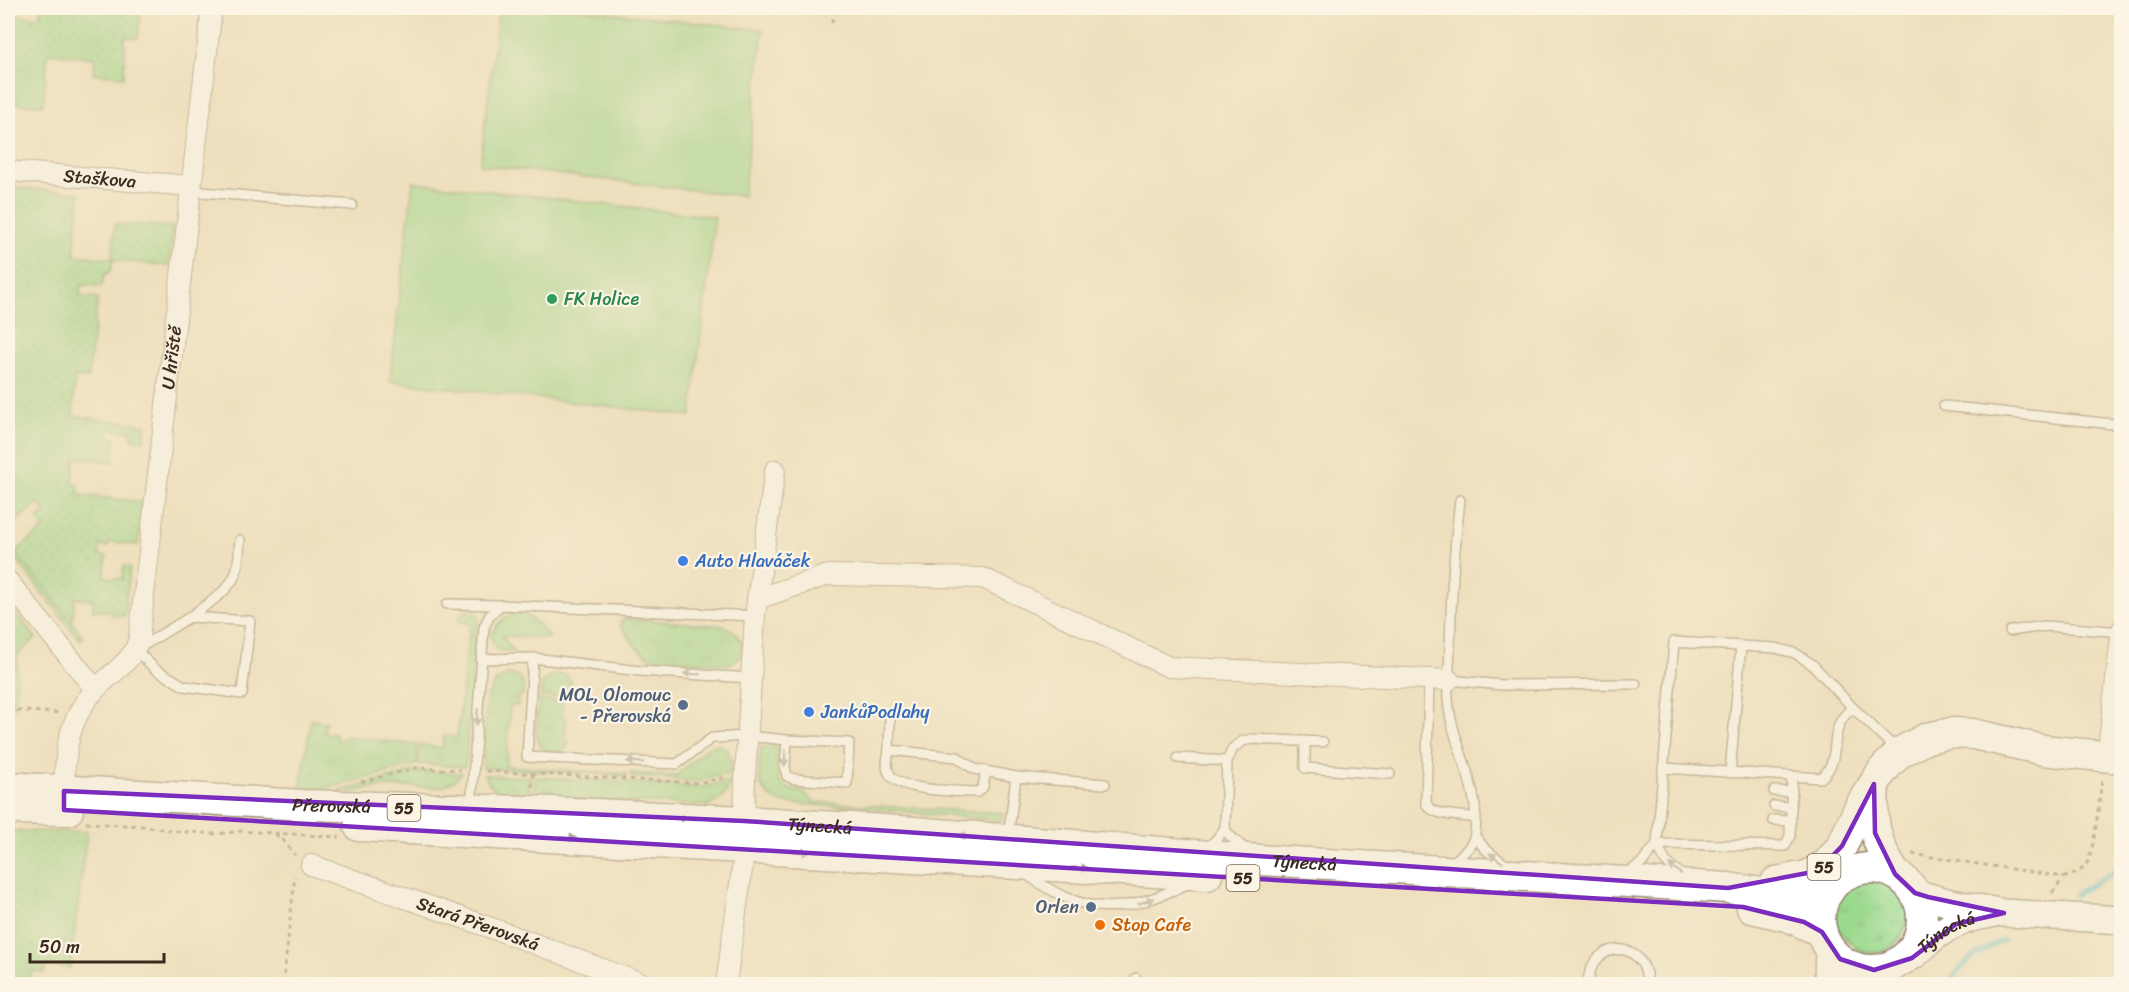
<svg xmlns="http://www.w3.org/2000/svg" width="2129" height="992" font-family="Sriracha,sans-serif">
<style>
.grass{fill:url(#grass-tufts);stroke:#6b8256;stroke-width:1.5}
.garden{fill:url(#garden-dots);stroke:#6b8256;stroke-width:1.5}
.pitch{fill:#9bd98e;stroke:#6b8256;stroke-width:1.5}
.lines{fill:none;stroke-linecap:round;stroke-linejoin:round}
.stream{stroke:#51bccd;stroke-width:5}
.lane-casing{stroke:#94856e;stroke-width:12}
.street-casing{stroke:#94856e;stroke-width:22}
.secondary-casing{stroke:#94856e;stroke-width:30}
.primary-casing{stroke:#94856e;stroke-width:33}
.path{stroke:#94856e;stroke-width:3;stroke-dasharray:4.5 4.5;stroke-linecap:butt}
.lane{stroke:#fff;stroke-width:9}
.street{stroke:#fff;stroke-width:20}
.secondary{stroke:#fff;stroke-width:27}
.primary{stroke:#fff;stroke-width:30}
.oneway{fill:#a79f9a}
.marked{fill:none;stroke:#7b2cbf;stroke-width:4.5;stroke-linejoin:round}
.leisure-dot{fill:#2e9e5b;stroke:#fcf5e5;stroke-width:2}
.shop-dot{fill:#3f7fe0;stroke:#fcf5e5;stroke-width:2}
.service-dot{fill:#5c6f8a;stroke:#fcf5e5;stroke-width:2}
.food-dot{fill:#e8710a;stroke:#fcf5e5;stroke-width:2}
.labels{text-anchor:middle;stroke-width:4.5;stroke-linejoin:round;paint-order:stroke}
.shield{fill:#fcf5e5;stroke:#75675a;stroke-width:1.5}
.shield-label{font-size:16px;font-weight:bold;fill:#3b2a1e}
.street-label{font-size:18px;fill:#3b2a1e;stroke:#fcf5e5}
.leisure-label{font-size:18px;fill:#27864d;stroke:#fcf5e5;text-anchor:start}
.shop-label{font-size:18px;fill:#366cbe;stroke:#fcf5e5;text-anchor:start}
.service-label{font-size:18px;fill:#4e5e75;stroke:#fcf5e5;text-anchor:end}
.food-label{font-size:18px;fill:#c56008;stroke:#fcf5e5;text-anchor:start}
</style>
<defs>
<pattern id="grass-tufts" width="24" height="20" patternUnits="userSpaceOnUse" patternTransform="scale(1.5)"><rect width="24" height="20" fill="#9bd98e"/><path d="M3 7l-1-3M5 7V3M7 7l1-3M15 17l-1-3M17 17v-4M19 17l1-3" fill="none" stroke="#86ba7a"/></pattern>
<pattern id="garden-dots" width="8" height="8" patternUnits="userSpaceOnUse" patternTransform="scale(1.5)"><rect width="8" height="8" fill="#9bd98e"/><path d="M2 2h.1M6 6h.1" fill="none" stroke="#86ba7a" stroke-width="1.8" stroke-linecap="round"/></pattern>
</defs>
<rect width="100%" height="100%" fill="#fcf5e5"/>
<filter id="ink" filterUnits="userSpaceOnUse"><feTurbulence type="fractalNoise" baseFrequency=".0167" numOctaves="2"/><feDisplacementMap in="SourceGraphic" scale="12" xChannelSelector="R" yChannelSelector="G"/><feConvolveMatrix kernelMatrix="1 2 1 2 8 2 1 2 1" color-interpolation-filters="sRGB"/></filter>
<filter id="wash" filterUnits="userSpaceOnUse"><feTurbulence type="fractalNoise" baseFrequency=".008" numOctaves="4" result="noise"/><feDisplacementMap in="SourceGraphic" scale="24" xChannelSelector="R" yChannelSelector="G"/><feGaussianBlur stdDeviation="1.35" result="paint"/><feColorMatrix in="noise" values="0 0 0 0 0 0 0 0 0 0 0 0 0 0 0 0 0 1.4 0 .05"/><feComposite in="paint" operator="in"/></filter>
<g filter="url(#wash)">
<rect width="100%" height="100%" fill="#eee0be"/>
<g class="grass">
<path d="M8 543 84 637 80 640 8 550Z"/>
<path d="M468 610 477 615 479 622 475 635 466 762 464 767 418 764 421 745 442 748 444 736 457 737 470 624 458 621 461 613Z"/>
<path d="M514 613C532 614 539 625 549 638L502 636 514 652 497 650 491 638C494 625 502 618 514 613Z"/>
<path d="M625 618 724 626 735 632 743 644 740 657 730 664 652 659 637 648 621 626 620 623Z"/>
<path d="M510 674 519 677 523 683V695L518 696V706H510L506 766 627 774V776L483 768 487 697 496 681Z"/>
<path d="M554 674C572 672 573 683 572 698L540 696 543 683Z"/>
<path d="M539 700 563 702 562 717 566 718 565 739 569 741 567 748C562 751 555 754 548 751 530 745 538 715 539 700Z"/>
<path d="M311 720 326 722 324 733 336 734V739L343 740 345 736 418 745 416 765 324 789H300Z"/>
<path d="M717 745C732 748 732 759 731 773L701 781 631 777V773L676 776 708 747Z"/>
<path d="M761 747H778L777 769 779 781 791 790 802 791 814 802 1002 813 1001 821 883 810 783 803C754 794 758 772 761 747Z"/>
<path d="M415 771 462 773 454 781 442 787H384L322 796Z"/>
<path d="M484 775 530 777 529 797C508 796 493 795 484 775Z"/>
<path d="M535 777 703 787 731 780C728 794 720 802 707 806L534 797Z"/>
<path d="M1868 879C1939 880 1903 978 1855 947 1845 940 1838 927 1830 918 1834 898 1848 884 1868 879Z"/>
</g>
<g class="garden">
<path d="M41 8H141L138 38 125 37 124 77 93 73 95 58 48 53 43 105 8 103V15L39 18Z"/>
<path d="M8 187 80 193 74 255 112 259 115 224 136 226V224L173 227 169 266 113 260 111 271 104 275 102 286 81 285 80 296 98 298 88 378 75 377 73 416 146 425 144 441 132 439V431L110 429 109 438H116L113 462 75 458 73 484 79 485 78 495 143 502 138 545 109 542 108 547 100 546 99 555 107 557 104 577 122 579 124 566 130 567 124 616 111 615V611L93 610V600L75 598 72 622 15 552 44 529 37 519 46 512 38 503 8 528Z"/>
<path d="M8 603 36 638 18 654 15 707H8Z"/>
<path d="M8 831 87 832 70 968 46 965 44 973 32 971 30 984 8 979Z"/>
</g>
<g class="pitch">
<path d="M499 8H569L763 30 743 196 480 165Z"/>
<path d="M413 182 715 217 691 416 390 381Z"/>
</g>
<g class="lines">
<g class="stream">
<path d="M2074 895 2122 867"/>
<path d="M1946 984 1971 958 2003 940"/>
</g>
</g>
</g>
<g filter="url(#ink)">
<g class="lines">
<defs>
<g id="lane">
<path d="M192 187 202 192 352 205"/>
<path d="M1944 406 2122 425"/>
<path d="M447 604 501 605"/>
<path d="M190 617 250 621 242 694 184 686 155 669 136 650Z"/>
<path d="M190 617C206 604 232 591 237 569 239 560 239 550 240 540"/>
<path d="M2010 631 2045 626 2122 632"/>
<path d="M533 658 527 757 677 764 712 738 747 736 787 740 785 768 787 776 794 779 847 783 849 743 787 740"/>
<path d="M481 659 533 658 640 671 750 678"/>
<path d="M1429 680 1426 803C1432 817 1462 815 1476 818"/>
<path d="M1449 680 1502 685 1636 684"/>
<path d="M1305 741V768L1390 774"/>
<path d="M889 750 890 717"/>
<path d="M1178 758 1227 761"/>
<path d="M1663 768 1821 778C1845 758 1824 728 1853 708"/>
<path d="M986 771 983 787 978 792C959 791 898 792 889 773 885 766 888 758 889 750L957 757 974 769 1016 777 1008 837"/>
<path d="M1730 773 1741 646"/>
<path d="M1016 777 1105 784"/>
<path d="M1774 791 1792 792"/>
<path d="M1774 806 1791 807"/>
<path d="M471 807 484 627 490 615 501 605 755 616"/>
<path d="M1773 820 1790 821"/>
<path d="M1225 828 1228 834 1245 849"/>
<path d="M1475 836 1485 849 1506 865"/>
<path d="M1657 844 1785 846 1790 836 1792 777"/>
<path d="M1206 848 1215 841 1225 828 1227 761 1233 748 1243 741 1252 739 1323 742"/>
<path d="M1450 864C1460 857 1474 846 1475 833 1481 786 1452 746 1448 700 1447 682 1450 663 1450 645 1451 595 1454 550 1460 500"/>
<path d="M1627 873 1642 863 1657 844"/>
<path d="M1026 874C1087 918 1124 914 1189 883"/>
<path d="M1683 876 1665 861 1657 844 1674 642 1775 648 1795 653 1813 665 1853 708 1897 750"/>
<path d="M1135 984 1136 978"/>
<path d="M1588 984C1590 938 1647 938 1647 984"/>
</g>
<g id="street">
<path id="s1" d="M8 171 191 186"/>
<path d="M8 581 95 689"/>
<path d="M757 599 828 575 983 578 1169 667 1449 680"/>
<path d="M2107 758 2122 629"/>
<path id="s2" d="M64 802C64 761 65 722 95 690 111 672 133 663 139 638L212 8"/>
<path id="s3" d="M311 865 500 931 643 984"/>
<path d="M726 984 743 862 745 777 755 616 775 470"/>
</g>
<g id="secondary">
<path d="M1915 893 1946 902 2004 913 2122 920"/>
<path id="s4" d="M1894 964C1913 960 1922 947 1937 935 1953 923 1971 917 1991 914"/>
<path d="M1828 984 1829 947"/>
<path d="M1857 984 1874 970"/>
</g>
<g id="primary">
<path id="s5" d="M8 787 302 805 531 811 744 821 914 832 1259 860 1728 888C1765 894 1793 899 1829 891"/>
<path d="M1874 787C1871 823 1875 843 1895 874"/>
<path d="M8 809 68 810"/>
<path d="M359 826 1207 875"/>
<circle cx="1871" cy="919" r="51"/>
<path d="M1776 882 1807 876 1827 864 1842 846 1860 806 1883 770 1899 753 1927 738 1952 733 1973 734 2043 750 2122 758"/>
<path d="M1752 908 1790 917 1822 932"/>
</g>
</defs>
<use href="#lane" class="lane-casing"/>
<use href="#street" class="street-casing"/>
<use href="#secondary" class="secondary-casing"/>
<use href="#primary" class="primary-casing"/>
<g class="path">
<path d="M832 23 834 8"/>
<path d="M8 710 60 713"/>
<path d="M486 771 697 783 727 777"/>
<path d="M361 782 416 768 461 770"/>
<path d="M532 787 533 774"/>
<path d="M86 823 143 826 174 831 217 834 241 831 340 837"/>
<path d="M275 834 282 839 295 855"/>
<path d="M1912 854 2064 877C2073 875 2079 873 2085 866 2095 854 2099 798 2102 780"/>
<path d="M2052 893 2064 877"/>
<path d="M283 984 295 876"/>
</g>
<use href="#lane" class="lane"/>
<use href="#street" class="street"/>
<use href="#secondary" class="secondary"/>
<use href="#primary" class="primary"/>
</g>
<defs><path id="oneway-solid" d="M-6-.8H1V-3.2L6.5 0L1 3.2V.8H-6Z" transform="scale(1.5)"/></defs>
<g class="oneway">
<use href="#oneway-solid" transform="translate(692 674) rotate(-176)"/>
<use href="#oneway-solid" transform="translate(477 717) rotate(94)"/>
<use href="#oneway-solid" transform="translate(785 758) rotate(94)"/>
<use href="#oneway-solid" transform="translate(635 762) rotate(-177)"/>
<use href="#oneway-solid" transform="translate(685 818) rotate(-177)"/>
<use href="#oneway-solid" transform="translate(967 836) rotate(-176)"/>
<use href="#oneway-solid" transform="translate(568 838) rotate(3)"/>
<use href="#oneway-solid" transform="translate(801 852) rotate(3)"/>
<use href="#oneway-solid" transform="translate(1496 858) rotate(-143)"/>
<use href="#oneway-solid" transform="translate(1080 868) rotate(3)"/>
<use href="#oneway-solid" transform="translate(1675 869) rotate(-141)"/>
<use href="#oneway-solid" transform="translate(1146 901) rotate(-18)"/>
</g>
</g>
<path d="M0 0H2129V992H0ZM1874 784 1875 833 1895 874 1915 893 1928 897 2004 913 1956 924 1912 958 1874 970 1840 959 1822 932 1804 922 1743 907 64 810V791L744 821 1728 888 1818 871 1842 846Z" fill="#eee0be" fill-opacity=".55" fill-rule="evenodd"/>
<path class="marked" d="M1874 784 1875 833 1895 874 1915 893 1928 897 2004 913 1956 924 1912 958 1874 970 1840 959 1822 932 1804 922 1743 907 64 810V791L744 821 1728 888 1818 871 1842 846Z"/>
<circle class="leisure-dot" cx="552" cy="299" r="6"/>
<g class="shop-dot">
<circle cx="683" cy="561" r="6"/>
<circle cx="809" cy="712" r="6"/>
</g>
<g class="service-dot">
<circle cx="683" cy="705" r="6"/>
<circle cx="1091" cy="907" r="6"/>
</g>
<circle class="food-dot" cx="1100" cy="925" r="6"/>
<g class="labels">
<g class="shield">
<rect x="387.5" y="795" width="33" height="26" rx="4.5"/>
<rect x="1807.5" y="854" width="33" height="26" rx="4.5"/>
<rect x="1226.5" y="865" width="33" height="26" rx="4.5"/>
</g>
<g class="shield-label">
<text x="404" y="814">55</text>
<text x="1824" y="873">55</text>
<text x="1243" y="884">55</text>
</g>
<g class="street-label">
<text dy="6" stroke="none"><textPath href="#s1" startOffset="92">Staškova</textPath></text>
<text dy="6" stroke="none"><textPath href="#s2" startOffset="471">U hřiště</textPath></text>
<text dy="6" stroke="none"><textPath href="#s5" startOffset="324">Přerovská</textPath></text>
<text dy="6" stroke="none"><textPath href="#s5" startOffset="813">Týnecká</textPath></text>
<text dy="6" stroke="none"><textPath href="#s5" startOffset="1299">Týnecká</textPath></text>
<text dy="6" stroke="none"><textPath href="#s3" startOffset="177">Stará Přerovská</textPath></text>
<text dy="6" stroke="none"><textPath href="#s4" startOffset="62">Týnecká</textPath></text>
</g>
<g class="leisure-label">
<text x="564" y="305">FK Holice</text>
</g>
<g class="shop-label">
<text x="695" y="567">Auto Hlaváček</text>
<text x="821" y="718">JankůPodlahy</text>
</g>
<g class="service-label">
<text x="671" y="701">MOL, Olomouc<tspan x="671" dy="21">- Přerovská</tspan></text>
<text x="1079" y="913">Orlen</text>
</g>
<g class="food-label">
<text x="1112" y="931">Stop Cafe</text>
</g>
</g>
<rect width="2129" height="992" fill="none" stroke="#fcf5e5" stroke-width="30"/>
<path d="M30 953v9h134v-9" fill="none" stroke="#3b2a1e" stroke-width="3"/>
<text x="39" y="953" font-size="18" fill="#3b2a1e" stroke="#fcf5e5" stroke-width="4.5" paint-order="stroke">50 m</text>
</svg>
